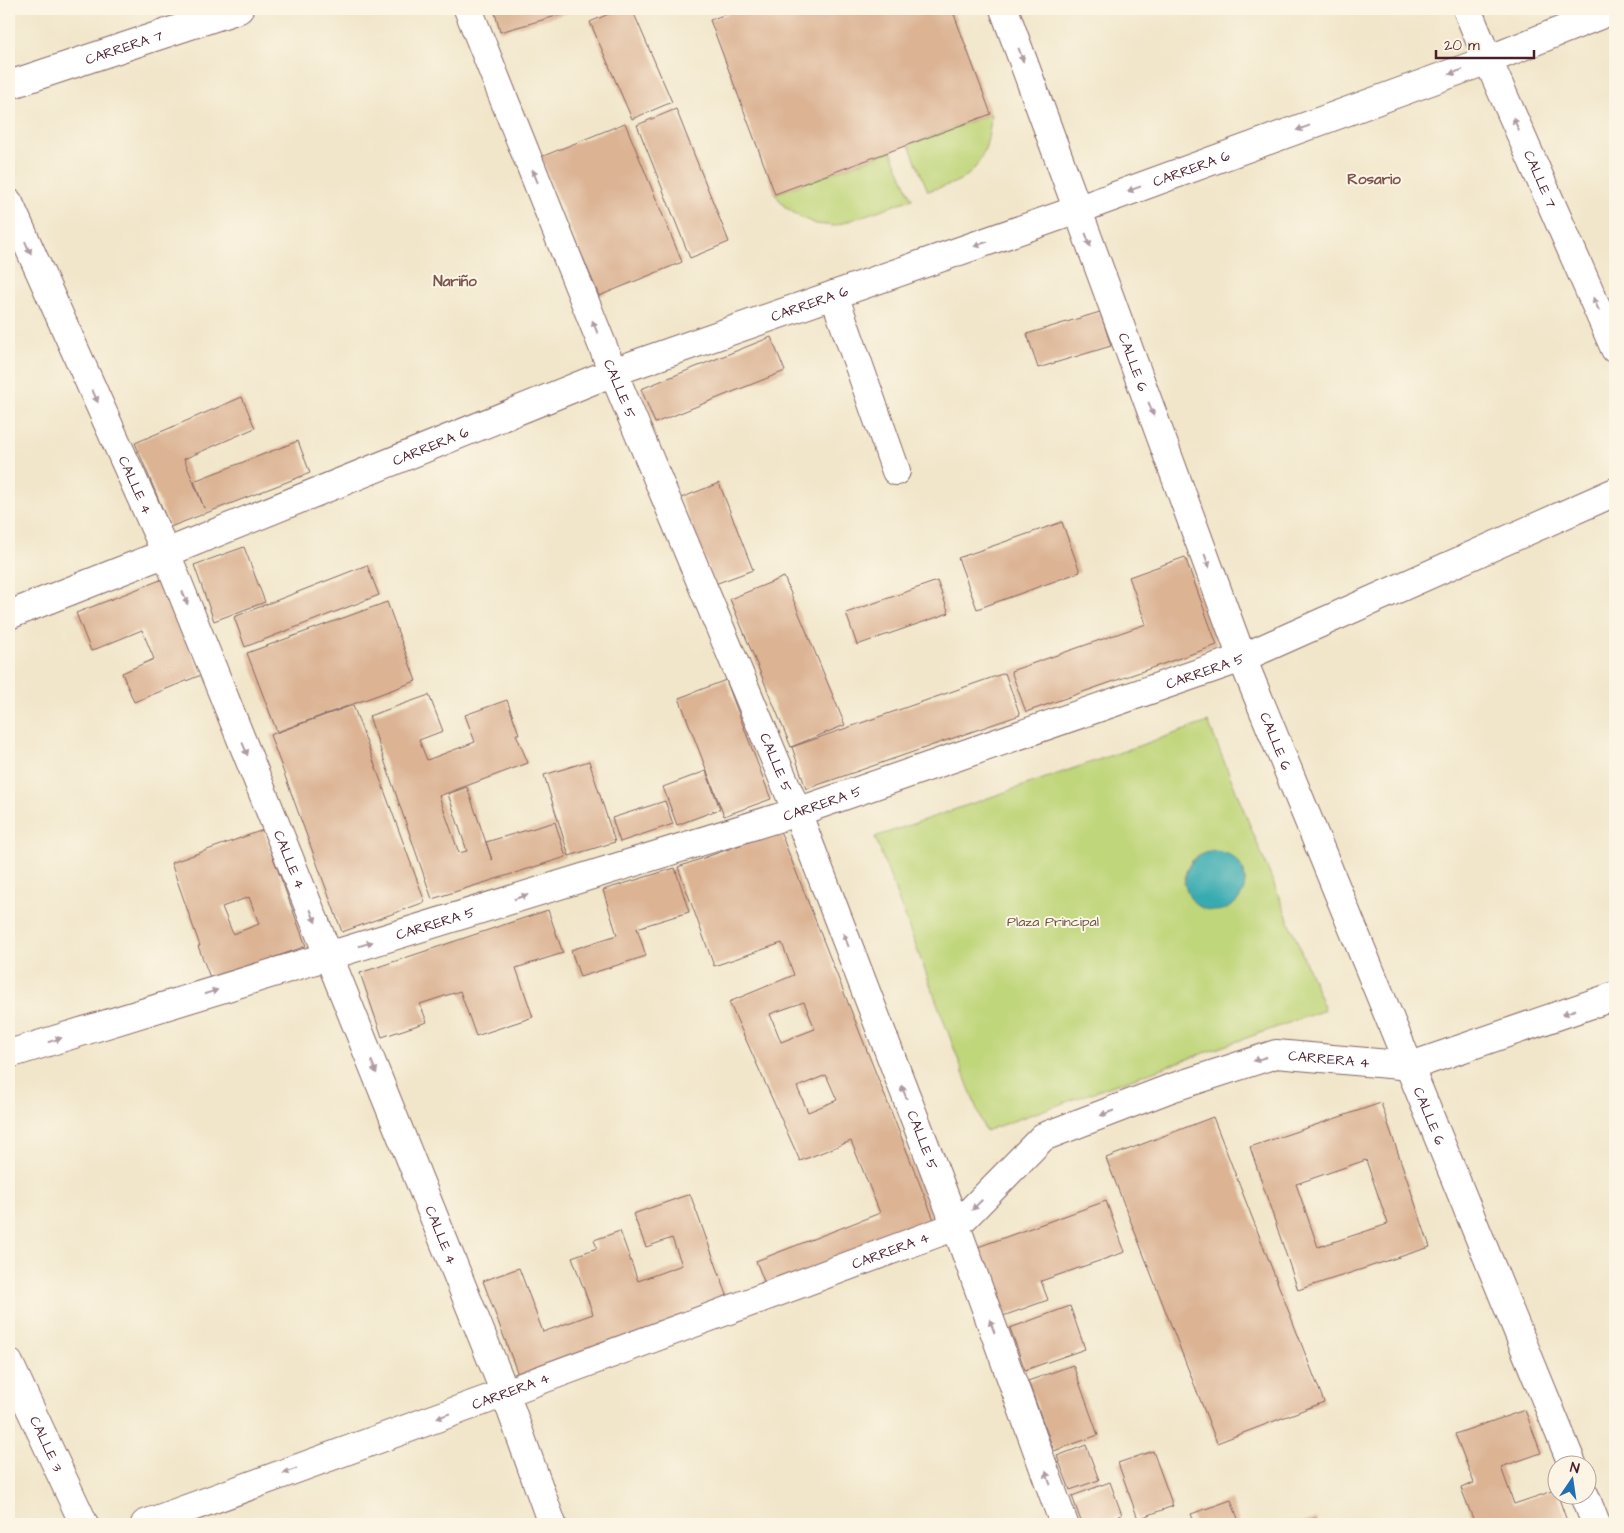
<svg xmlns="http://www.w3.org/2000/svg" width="1624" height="1533" font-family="'Architects Daughter',sans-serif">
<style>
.green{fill:#bfd67a;stroke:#847a52;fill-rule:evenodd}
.water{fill:#39abb1;stroke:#42656e}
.building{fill:#dcb494;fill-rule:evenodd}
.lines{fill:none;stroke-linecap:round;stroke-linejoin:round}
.minor-casing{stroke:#846563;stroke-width:30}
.minor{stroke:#fff;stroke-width:28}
.oneway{fill:#ae9aa0}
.labels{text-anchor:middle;stroke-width:4;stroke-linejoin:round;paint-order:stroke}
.street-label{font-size:14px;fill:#4a1f2b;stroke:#fcf5e5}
.park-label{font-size:14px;fill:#674d3f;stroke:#fcf5e5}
.neighbourhood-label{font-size:15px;font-weight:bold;fill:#7d5350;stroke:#fcf5e5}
</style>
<rect width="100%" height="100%" fill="#fcf5e5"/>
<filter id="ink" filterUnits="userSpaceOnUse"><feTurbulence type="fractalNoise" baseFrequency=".02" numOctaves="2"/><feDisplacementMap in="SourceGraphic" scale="10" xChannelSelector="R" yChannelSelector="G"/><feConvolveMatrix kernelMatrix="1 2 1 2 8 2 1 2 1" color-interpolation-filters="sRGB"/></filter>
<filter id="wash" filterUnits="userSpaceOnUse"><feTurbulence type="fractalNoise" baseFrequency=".0096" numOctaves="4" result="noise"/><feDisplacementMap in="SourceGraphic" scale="20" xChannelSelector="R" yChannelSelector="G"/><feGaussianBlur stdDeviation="1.12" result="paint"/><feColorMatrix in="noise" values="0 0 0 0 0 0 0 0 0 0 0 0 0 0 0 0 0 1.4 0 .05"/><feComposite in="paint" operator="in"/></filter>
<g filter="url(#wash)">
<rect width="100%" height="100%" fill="#f1e6ca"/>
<g class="green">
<path d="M991 114C990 139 983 170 958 181 948 186 937 188 928 191L909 145Z"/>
<path d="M891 151 912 199 834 226 816 224 800 217 785 207 775 194Z"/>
<path d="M1208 722 1325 1010 985 1131 875 837ZM1213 850 1244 871C1246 882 1245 889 1239 899L1184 884C1185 865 1194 853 1213 850Z"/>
</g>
<circle class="water" cx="1215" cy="881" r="30"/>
<g id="blocks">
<g class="building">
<path d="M494 9H581L500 32Z"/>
<path d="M620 9H632L672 102 632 119 590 22Z"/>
<path d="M740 9H952L991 114 775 194 710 20Z"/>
<path d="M676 109 729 242 690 258 637 125Z"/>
<path d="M625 123 682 262 599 296 541 157Z"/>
<path d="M1100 312 1111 346 1038 368 1027 334Z"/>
<path d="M771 337 785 371 655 423 641 389Z"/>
<path d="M242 397 255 428 184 459 204 508 194 481 298 441 310 473 170 527 135 443Z"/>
<path d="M719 483 753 570 715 584 681 498Z"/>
<path d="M1062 522 1080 572 977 609 958 558Z"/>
<path d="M244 547 265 602 214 621 194 565Z"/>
<path d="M1185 557 1217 645 1026 712 1011 671 1146 624 1129 577Z"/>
<path d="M367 565 379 595 245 647 234 617Z"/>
<path d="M784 577 845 725 791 747 730 599Z"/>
<path d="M163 579 201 675 134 702 122 673 154 659 142 630 91 651 76 613Z"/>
<path d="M937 581 949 613 857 645 846 613Z"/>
<path d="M387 602 416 681 277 732 247 653Z"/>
<path d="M1005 673 1020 715 806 789 792 747Z"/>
<path d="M726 680 771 799 724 816 679 698Z"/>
<path d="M429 695 443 731 419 740 427 760 475 742 465 715 507 700 519 734H516L528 763 439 796 459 853 467 851 448 794 467 787 492 860 486 842 555 822 566 857 432 899 369 716Z"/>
<path d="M353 705 425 902 342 932 270 735Z"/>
<path d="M589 761 615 842 569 856 544 775Z"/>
<path d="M706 771 720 809 677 825 663 787Z"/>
<path d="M665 801 673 824 620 842 612 818Z"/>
<path d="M263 830 306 946 211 980 198 946H200L171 863ZM249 897 259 924 233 934 222 907Z"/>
<path d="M780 831 936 1225 767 1289 756 1261 880 1213 851 1141 800 1161 729 1002 794 975 782 943 714 966 678 867ZM804 1002 815 1029 781 1042 770 1014ZM826 1075 837 1100 808 1112 797 1087Z"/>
<path d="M675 868 689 912 637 928 646 956 580 977 571 950 617 935 603 890Z"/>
<path d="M548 910 563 953 516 968 533 1017 476 1036 460 991 420 1004 427 1022 382 1037 360 973Z"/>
<path d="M1381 1103 1430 1247 1298 1290 1250 1147ZM1366 1160 1388 1224 1318 1247 1296 1184Z"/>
<path d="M1213 1117 1324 1402 1217 1443 1106 1158Z"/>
<path d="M690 1194 730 1303 520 1380 483 1281 519 1268 543 1332 593 1314 572 1257 597 1248 594 1240 620 1231 638 1281 682 1265 672 1238 646 1247 633 1214Z"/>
<path d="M1106 1201 1125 1252 1041 1281 1048 1300 1003 1316 978 1247Z"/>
<path d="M1070 1306 1085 1349 1025 1370 1010 1328Z"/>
<path d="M1073 1365 1098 1435 1054 1451 1028 1381Z"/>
<path d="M1525 1410 1541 1453 1501 1467 1514 1504 1556 1490 1568 1524H1475L1461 1488 1474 1483 1455 1434Z"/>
<path d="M1086 1445 1099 1480 1070 1490 1057 1456Z"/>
<path d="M1153 1451 1173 1506 1138 1519 1118 1463Z"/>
<path d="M1110 1482 1122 1515 1098 1524H1082L1072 1496Z"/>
<path d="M1231 1500 1240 1524H1195L1191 1514Z"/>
<path d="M1316 1518 1318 1524H1299Z"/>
</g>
</g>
</g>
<g filter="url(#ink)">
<use href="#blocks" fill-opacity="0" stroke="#846563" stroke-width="1"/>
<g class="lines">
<defs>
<g id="minor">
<path id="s1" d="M468 9 613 372 797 812 956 1226 1064 1524"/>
<path id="s2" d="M1004 9 1242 658 1573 1466"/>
<path id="s3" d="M1467 9 1488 60 1615 349"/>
<path id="s4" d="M9 85 239 9"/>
<path id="s5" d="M9 203 166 553 505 1393 552 1524"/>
<path d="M834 295 896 471"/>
<path id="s6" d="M9 615 166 553 613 372 1077 210 1488 60 1615 9"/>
<path id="s7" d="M9 1054 797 812 1242 658 1615 492"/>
<path id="s8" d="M9 1363 84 1524"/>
<path d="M1585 1496 1596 1524"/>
<path id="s9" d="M145 1524 505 1393 956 1226 1043 1137 1171 1088 1276 1054 1411 1066 1615 996"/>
</g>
</defs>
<use href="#minor" class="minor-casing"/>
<use href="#minor" class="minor"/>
</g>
<defs><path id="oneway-solid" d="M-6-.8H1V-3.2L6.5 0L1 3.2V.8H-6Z" transform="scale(1.25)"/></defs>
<g class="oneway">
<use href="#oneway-solid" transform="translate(1021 55) rotate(70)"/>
<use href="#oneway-solid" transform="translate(1456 72) rotate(160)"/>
<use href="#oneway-solid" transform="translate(1516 124) rotate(-114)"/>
<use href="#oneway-solid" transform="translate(1303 128) rotate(160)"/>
<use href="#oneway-solid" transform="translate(535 176) rotate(-112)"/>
<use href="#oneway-solid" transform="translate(1134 189) rotate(160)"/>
<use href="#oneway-solid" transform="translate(1088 240) rotate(70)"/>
<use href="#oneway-solid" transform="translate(981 244) rotate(161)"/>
<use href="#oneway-solid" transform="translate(28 248) rotate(66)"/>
<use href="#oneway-solid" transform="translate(1596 304) rotate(-114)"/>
<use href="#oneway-solid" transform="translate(595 327) rotate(-112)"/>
<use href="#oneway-solid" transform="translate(95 396) rotate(66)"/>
<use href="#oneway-solid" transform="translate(1151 409) rotate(70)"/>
<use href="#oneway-solid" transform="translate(1207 561) rotate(70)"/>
<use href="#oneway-solid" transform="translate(185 598) rotate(68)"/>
<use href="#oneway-solid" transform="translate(245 749) rotate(68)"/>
<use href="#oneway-solid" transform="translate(521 897) rotate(-17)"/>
<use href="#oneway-solid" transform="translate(313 916) rotate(68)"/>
<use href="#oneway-solid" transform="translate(846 940) rotate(-111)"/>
<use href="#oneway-solid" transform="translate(366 944) rotate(-17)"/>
<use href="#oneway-solid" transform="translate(211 992) rotate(-17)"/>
<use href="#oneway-solid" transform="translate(1569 1012) rotate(161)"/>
<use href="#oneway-solid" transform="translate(55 1040) rotate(-17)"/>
<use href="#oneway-solid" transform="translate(1260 1059) rotate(162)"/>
<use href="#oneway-solid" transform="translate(374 1067) rotate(68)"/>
<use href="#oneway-solid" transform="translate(904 1092) rotate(-111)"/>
<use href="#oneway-solid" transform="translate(1107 1113) rotate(159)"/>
<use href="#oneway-solid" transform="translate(977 1205) rotate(135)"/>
<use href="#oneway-solid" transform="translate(992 1326) rotate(-110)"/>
<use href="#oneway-solid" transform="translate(443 1416) rotate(160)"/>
<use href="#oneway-solid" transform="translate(290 1471) rotate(160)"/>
<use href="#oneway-solid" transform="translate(1048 1478) rotate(-110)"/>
</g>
</g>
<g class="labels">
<g class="street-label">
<text dy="5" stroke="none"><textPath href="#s4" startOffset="121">CARRERA 7</textPath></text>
<text dy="5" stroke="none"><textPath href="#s6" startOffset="1264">CARRERA 6</textPath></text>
<text dy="5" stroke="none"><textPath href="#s3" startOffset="185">CALLE 7</textPath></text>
<text dy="5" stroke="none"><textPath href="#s6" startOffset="859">CARRERA 6</textPath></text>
<text dy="5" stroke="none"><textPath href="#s2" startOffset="376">CALLE 6</textPath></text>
<text dy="5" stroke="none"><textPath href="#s1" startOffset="409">CALLE 5</textPath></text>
<text dy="5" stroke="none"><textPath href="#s6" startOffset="454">CARRERA 6</textPath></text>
<text dy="5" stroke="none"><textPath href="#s5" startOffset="309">CALLE 4</textPath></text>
<text dy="5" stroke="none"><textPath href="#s7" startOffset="1256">CARRERA 5</textPath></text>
<text dy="5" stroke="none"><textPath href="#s2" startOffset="781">CALLE 6</textPath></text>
<text dy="5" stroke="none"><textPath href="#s1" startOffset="814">CALLE 5</textPath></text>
<text dy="5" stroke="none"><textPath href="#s7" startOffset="851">CARRERA 5</textPath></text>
<text dy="5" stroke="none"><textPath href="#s5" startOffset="714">CALLE 4</textPath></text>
<text dy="5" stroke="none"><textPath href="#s7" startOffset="446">CARRERA 5</textPath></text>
<text dy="5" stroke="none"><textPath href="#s9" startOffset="1289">CARRERA 4</textPath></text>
<text dy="5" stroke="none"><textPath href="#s2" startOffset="1186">CALLE 6</textPath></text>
<text dy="5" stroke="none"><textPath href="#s1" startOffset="1219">CALLE 5</textPath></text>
<text dy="5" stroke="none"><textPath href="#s5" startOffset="1119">CALLE 4</textPath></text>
<text dy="5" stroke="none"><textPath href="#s9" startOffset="794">CARRERA 4</textPath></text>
<text dy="5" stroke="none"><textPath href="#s9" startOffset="389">CARRERA 4</textPath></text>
<text dy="5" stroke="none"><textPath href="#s8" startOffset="89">CALLE 3</textPath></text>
</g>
<g class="park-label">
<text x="1053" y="926">Plaza Principal</text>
</g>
<g class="neighbourhood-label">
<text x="1374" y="184">Rosario</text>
<text x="455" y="286">Nariño</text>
</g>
</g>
<rect width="1624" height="1533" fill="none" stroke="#fcf5e5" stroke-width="30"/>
<g transform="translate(1572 1480) rotate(13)"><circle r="24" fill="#fcf5e5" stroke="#b59f9b"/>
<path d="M0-4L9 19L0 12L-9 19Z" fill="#1f6fb2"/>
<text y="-8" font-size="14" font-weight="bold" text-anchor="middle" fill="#4a1f2b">N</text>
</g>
<path d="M1436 50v8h98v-8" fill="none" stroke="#4a1f2b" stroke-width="2.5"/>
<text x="1444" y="50" font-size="15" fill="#4a1f2b" stroke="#fcf5e5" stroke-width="4" paint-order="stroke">20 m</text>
</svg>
